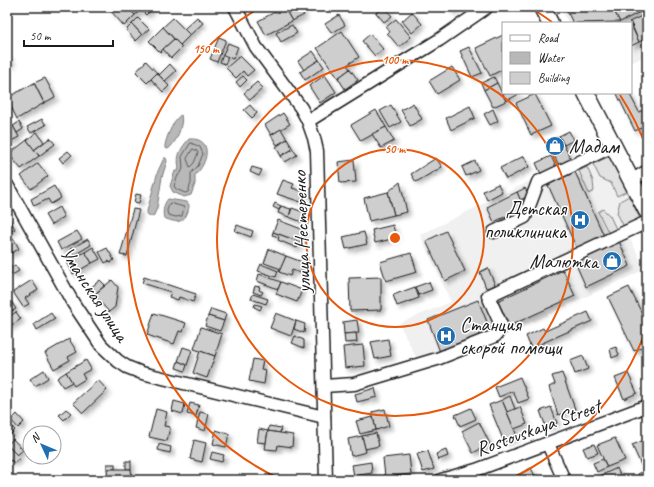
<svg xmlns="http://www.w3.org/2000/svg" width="654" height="487" font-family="Caveat,sans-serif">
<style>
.built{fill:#f0f0f0}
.green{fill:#e2e2e2;stroke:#7f7f7f}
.water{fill:#b8b8b8;stroke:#7a7a7a}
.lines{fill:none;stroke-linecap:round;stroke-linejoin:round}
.shore{stroke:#5a5a5a;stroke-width:1}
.building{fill:#cecece;stroke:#1c1c1c;filter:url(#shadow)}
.minor-casing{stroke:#1c1c1c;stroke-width:15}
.major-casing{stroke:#1c1c1c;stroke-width:19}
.minor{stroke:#fff;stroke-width:12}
.major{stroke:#fff;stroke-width:16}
.ring{fill:none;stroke:#e8590c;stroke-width:2}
.labels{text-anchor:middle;stroke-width:3;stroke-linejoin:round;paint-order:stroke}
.poi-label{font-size:20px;fill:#1c1c1c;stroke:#fff;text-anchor:start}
.street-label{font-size:20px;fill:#1c1c1c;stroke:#fff}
.centre{fill:#e8590c;stroke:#fff;stroke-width:2}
.ring-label{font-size:12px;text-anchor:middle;font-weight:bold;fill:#e8590c;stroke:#fff;stroke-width:3;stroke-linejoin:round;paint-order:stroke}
</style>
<defs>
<filter id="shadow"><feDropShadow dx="3.5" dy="3.5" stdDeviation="2" flood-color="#0004"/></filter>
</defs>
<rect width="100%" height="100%" fill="#fff"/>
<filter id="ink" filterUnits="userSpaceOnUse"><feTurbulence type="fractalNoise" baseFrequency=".025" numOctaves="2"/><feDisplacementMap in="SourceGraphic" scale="8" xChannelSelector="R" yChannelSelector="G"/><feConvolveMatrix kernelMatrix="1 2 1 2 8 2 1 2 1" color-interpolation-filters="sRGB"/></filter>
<g filter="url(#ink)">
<g class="built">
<path d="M560 7H644L647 12V55L631 63V23H568Z"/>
<path d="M607 143 647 221 628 235 645 269 441 365 355 388 354 379 417 359 399 323 451 302 420 235Z"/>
</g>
<g class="green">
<path d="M610 156 627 191 617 196 611 183 600 178 593 164Z"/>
<path d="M587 167 593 181 594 191 589 194 579 171Z"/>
<path d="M629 196 640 219 624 227 617 213 620 201Z"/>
<path d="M603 209 610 216 617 231 609 234 598 212Z"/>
</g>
<g class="water">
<path d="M181 115C184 124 176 144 168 149L165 148C164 142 174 118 181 115Z"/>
<path d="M189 139C214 137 208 164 195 175V184L191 195 184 197 173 192 170 186 175 171H178L179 167C176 156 181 148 189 139Z"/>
<path d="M164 158H166L167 161 162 177 157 208 154 215 152 217 147 214V211L158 171Z"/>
<path d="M168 199 187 202C190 205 189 207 188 211 184 224 176 223 164 218 162 212 164 203 168 199Z"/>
</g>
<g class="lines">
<g class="shore">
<path d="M191 143 200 147 203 154 198 166 191 173V183L188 192 185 193 176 189 174 186 178 175 181 173 183 168 182 157Z"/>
<path d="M193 149 197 151 198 153 194 163 190 167 187 159Z"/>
<path d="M170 203 184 207 182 216 176 217 168 215 167 211Z"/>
</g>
</g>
<g class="building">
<path d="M113 7H127L135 15 124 26 110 10Z"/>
<path d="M131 7H144L135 15 129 9Z"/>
<path d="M144 7H154L146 15 141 10Z"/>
<path d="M284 7 292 21 266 35 258 21Z"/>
<path d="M284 7H291L292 10 300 7 304 15 292 21Z"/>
<path d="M383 7H384L392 16 384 22 376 13Z"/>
<path d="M448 7H458L452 12Z"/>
<path d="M565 7H612L620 22 573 23Z"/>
<path d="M612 7H638L640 12 620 22Z"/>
<path d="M412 12 422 24 412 33 402 21Z"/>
<path d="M339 15 345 25 332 33 325 24Z"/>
<path d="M644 15 647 22V38L639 42 631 23 629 22Z"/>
<path d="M197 17 203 23 190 35 184 29Z"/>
<path d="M138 18 149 29 142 35 132 24Z"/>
<path d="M173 18 190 35 180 45 163 27Z"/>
<path d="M396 19 411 37 399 47 387 33 390 32 386 27Z"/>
<path d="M132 24 142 35 136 41 126 30Z"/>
<path d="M292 25 297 33 281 42 276 33Z"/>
<path d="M631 25 639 42 631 46Z"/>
<path d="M163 27 174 39 160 52 149 41Z"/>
<path d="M342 31 359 57 347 65 350 69 338 78 317 48Z"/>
<path d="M370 34 383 49 375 56 362 41Z"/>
<path d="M503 35V69L490 76 476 48Z"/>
<path d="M219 37 226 40 217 62 210 59Z"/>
<path d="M174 39 182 47 171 58 163 49Z"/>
<path d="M228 43 238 47 233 59 223 55Z"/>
<path d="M469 47 482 73 472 77 460 51Z"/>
<path d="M313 51 319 60 304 70 298 61Z"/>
<path d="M8 55 12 63 7 65V56Z"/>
<path d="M223 55 228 57 225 64 220 62Z"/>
<path d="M240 56 254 70 247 76 243 71 236 78 226 68Z"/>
<path d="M319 60 324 67 305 80 300 72Z"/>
<path d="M146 61 157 73 147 83 136 72Z"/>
<path d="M170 64 176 71 165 81 159 75Z"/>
<path d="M452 67 460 80 437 94 429 81Z"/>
<path d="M350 69 358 80 345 89 338 78Z"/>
<path d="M157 73 169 86 163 92 151 79Z"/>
<path d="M325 75 336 92 320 103 309 86Z"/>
<path d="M243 76 247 80 240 87 236 82Z"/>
<path d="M494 77 497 83 484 90 481 83Z"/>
<path d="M45 78 55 97 44 103 34 83Z"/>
<path d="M257 82 263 88 250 100 244 93Z"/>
<path d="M34 83 44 103 17 119 7 98Z"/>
<path d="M497 83 506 101 493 107 484 90Z"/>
<path d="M503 89V93H521L506 101 501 90Z"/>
<path d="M619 93H629L639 112 647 108V125L635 131 617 94Z"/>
<path d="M535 94 551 126 531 135 516 103Z"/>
<path d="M413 103 422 119 410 126 401 110Z"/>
<path d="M250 105 257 113 252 118 244 110Z"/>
<path d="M391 105 401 122 390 128 380 111Z"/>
<path d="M470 106 475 118 451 130 446 118Z"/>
<path d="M493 109 498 121 490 125 484 114Z"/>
<path d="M376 110 386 127 361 141 351 125Z"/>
<path d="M283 113 290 124 271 135 265 125Z"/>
<path d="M42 119 46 125 31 133 27 127Z"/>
<path d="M19 122 23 129 17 133 13 126Z"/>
<path d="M13 126 19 137 7 143V129Z"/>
<path d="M386 127 394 141 381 148 372 134Z"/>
<path d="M281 129 287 139 277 145 271 135Z"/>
<path d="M569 131 574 140 564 145 559 136Z"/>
<path d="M37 132 44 142 34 150 27 140Z"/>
<path d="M559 136 571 159 559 165 547 142Z"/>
<path d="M50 138 55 144 39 156 34 150Z"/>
<path d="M287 139 293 149 281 156 276 147Z"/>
<path d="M27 140 39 156 21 169 9 154Z"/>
<path d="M293 149 297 155 285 162 281 156Z"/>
<path d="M68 151 72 155 63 163 59 158Z"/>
<path d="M524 156 529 167 506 179 500 168Z"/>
<path d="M551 156 556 167 541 174 536 163Z"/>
<path d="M436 158 442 167 416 182 411 174Z"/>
<path d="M354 160 356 182 340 183 338 162Z"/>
<path d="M475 161 479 170 466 176 462 167Z"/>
<path d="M38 163 48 176 31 189 21 176Z"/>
<path d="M252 167 262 170 259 176 250 172Z"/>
<path d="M575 172 604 236 577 249 548 185Z"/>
<path d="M283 180 294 184 292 188 305 192 301 202 277 194Z"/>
<path d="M400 182 407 212 394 215 388 192Z"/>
<path d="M498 184 502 192 487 200 483 191Z"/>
<path d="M54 186 61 198 51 204 48 199 34 206 31 199Z"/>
<path d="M525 188 529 196 520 200 517 192Z"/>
<path d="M388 192 394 215 369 221 364 198Z"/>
<path d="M517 192 524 208 494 222 487 207Z"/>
<path d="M136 194 141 195 139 203 134 202Z"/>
<path d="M275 203 281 206 279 210 273 207Z"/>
<path d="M281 206 291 209 289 217 278 213Z"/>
<path d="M59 207 64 217 51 225 45 215Z"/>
<path d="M292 208 306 213 302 222 289 217Z"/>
<path d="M133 209 139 210 127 256 120 255Z"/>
<path d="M8 216 15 229 7 234V217Z"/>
<path d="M278 220 304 230 300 242 273 232Z"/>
<path d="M237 225 253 231 251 237 235 231Z"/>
<path d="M393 225 396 238 375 243 372 230Z"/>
<path d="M77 231 82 239 61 250 57 242Z"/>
<path d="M446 231 465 271 445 281 426 241Z"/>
<path d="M273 232 300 242 297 248 278 240 279 237 272 235Z"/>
<path d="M364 232 367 244 346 249 343 237Z"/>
<path d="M14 239 19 249 7 255V243Z"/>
<path d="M88 239 91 245 74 255 70 249Z"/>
<path d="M618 239 630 266 586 287 574 260Z"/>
<path d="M93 247 100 259 92 263 85 252Z"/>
<path d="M107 248 114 260 110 263 109 261 105 263 99 252Z"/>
<path d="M269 249 286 256 281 269 264 263Z"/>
<path d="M85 252 92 263 73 274 67 262Z"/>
<path d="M411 253 417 272 386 281 380 262Z"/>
<path d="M286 256 305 263 301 273 292 270 290 276 279 272Z"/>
<path d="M261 264 278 271 276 277 258 271Z"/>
<path d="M15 265 19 271 12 275 8 269Z"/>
<path d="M488 268 495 285 486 288 480 272Z"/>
<path d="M563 270 575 296 509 326 498 301Z"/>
<path d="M259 274 281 282 278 289 257 281Z"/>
<path d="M144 277 196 294 193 302 179 297 178 300 169 297 171 292 142 283Z"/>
<path d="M381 277V310L350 311 349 278Z"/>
<path d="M32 280 38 290 25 298 29 304 23 307 13 292Z"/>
<path d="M100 280 105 285 94 295 89 289Z"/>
<path d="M112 280 118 287 115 307 109 312 94 295Z"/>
<path d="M281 282 302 290 297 302 276 294Z"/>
<path d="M429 282 432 290 418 295 415 287Z"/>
<path d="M255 286 260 287 259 290 263 292 261 295 253 292Z"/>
<path d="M415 287 419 298 397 306 393 295Z"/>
<path d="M629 287 647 324V345L634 351 608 297Z"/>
<path d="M253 294 268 299 266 304 251 299Z"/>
<path d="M478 300 491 332 440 352 428 320Z"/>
<path d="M11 301 16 309 10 312 7 308V304Z"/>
<path d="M255 304 262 306 260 310 254 307Z"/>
<path d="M211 309 226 314 224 321 208 316Z"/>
<path d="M16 312 21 319 7 328V318Z"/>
<path d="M588 312 592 321 531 348 526 336 543 328 545 331Z"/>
<path d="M51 313 55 319 37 330 34 324Z"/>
<path d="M154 313 186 323 183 332 179 331 174 344 147 335Z"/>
<path d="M276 313 296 321 291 336 270 328Z"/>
<path d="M208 316 224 321 220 331 205 326Z"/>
<path d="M357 320 359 333 344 334 343 322Z"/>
<path d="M296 321 305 324 304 333 294 329Z"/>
<path d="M201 327 222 334 215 356 194 349Z"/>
<path d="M356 333 357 342 345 343 344 334Z"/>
<path d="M295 336 304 340V348L292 343Z"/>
<path d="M69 339 77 352 68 357 70 360 54 369 45 353Z"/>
<path d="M388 339 391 356 375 359 371 342Z"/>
<path d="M363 345 365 366 345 368 343 347Z"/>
<path d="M183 347 192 350 187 365 178 361Z"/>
<path d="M616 347 619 355 612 358 610 349Z"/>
<path d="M200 351 215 356 207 378 193 373Z"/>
<path d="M583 356 588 369 575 374 570 361Z"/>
<path d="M253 359 263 361 261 369 266 370 264 384 249 381Z"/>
<path d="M86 360 91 369 82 374 85 379 74 386 66 372Z"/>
<path d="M178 361 187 365 185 371 176 368Z"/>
<path d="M44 370 48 378 35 386 30 379Z"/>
<path d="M66 372 72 382 63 387 57 378Z"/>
<path d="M562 373 575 409 558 415 549 387 555 384 552 376Z"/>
<path d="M628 373 637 393 624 399 615 378Z"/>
<path d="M520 377 529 399 518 403 513 391 499 397 495 387Z"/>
<path d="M98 380 107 390 83 413 73 403Z"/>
<path d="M375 388 377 397 357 402 355 394Z"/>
<path d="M510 396 515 409 507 412 502 400Z"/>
<path d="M502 400 517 436 504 442 489 405Z"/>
<path d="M174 401 185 404 183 414 172 411Z"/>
<path d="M190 403 199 405 196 416 187 414Z"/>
<path d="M520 407 527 424 514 429 507 412Z"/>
<path d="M551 407 557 423 546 427 540 411Z"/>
<path d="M471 408 476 419 460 426 455 415Z"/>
<path d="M66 409 71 413 64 420 59 415Z"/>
<path d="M156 409 167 412 164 426 170 427 167 441 149 437Z"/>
<path d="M385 409 389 426 376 430 372 412Z"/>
<path d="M200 412 209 414 205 431 196 428Z"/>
<path d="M17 414 24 422 18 428 11 420Z"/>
<path d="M373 417 376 430 360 434 356 421Z"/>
<path d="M7 421 15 430 7 438Z"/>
<path d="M479 422 490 444 473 453 462 431Z"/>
<path d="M269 426 281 428 280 433 268 431Z"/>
<path d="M259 429 268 431 266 443 257 442Z"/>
<path d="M216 430 229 434 226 447 213 444Z"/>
<path d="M268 431 293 435 292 447 278 445 277 450 265 449Z"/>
<path d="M376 433 379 446 365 449 362 436Z"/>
<path d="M362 436 366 452 351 456 348 439Z"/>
<path d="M615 438 625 460 607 467 597 445Z"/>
<path d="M13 439 23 450 17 455 7 445Z"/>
<path d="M647 439V463L641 465 632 445Z"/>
<path d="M194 440 206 443 202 462 190 459Z"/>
<path d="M159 444 171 447 170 453 158 450Z"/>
<path d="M594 444 598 453 587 457 583 448Z"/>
<path d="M7 445 20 458 14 463 11 460 7 464Z"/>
<path d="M30 446V456L25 451Z"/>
<path d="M446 450 448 456 438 460 436 454Z"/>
<path d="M428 451 434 469 423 472 417 454Z"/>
<path d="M212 452 224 455 222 462 210 459Z"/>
<path d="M409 455 411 474 385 477 383 458Z"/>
<path d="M603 459 607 467 597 472 593 463Z"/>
<rect x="126" y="461" width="5" height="8"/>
<path d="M371 462 372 473 354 476 352 465Z"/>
<rect x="107" y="464" width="8" height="5"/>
<path d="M531 468 537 480H515L514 477Z"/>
<path d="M617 468 622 480H591Z"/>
<path d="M107 469H131L132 480H108Z"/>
<path d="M646 470 647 480H640L638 474Z"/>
</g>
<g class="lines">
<defs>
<g id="minor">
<path d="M235 7 256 47 301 108 308 121 314 138 317 151 326 480"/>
<path d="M308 121 439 40 487 7"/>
<path d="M631 181 647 171"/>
<path d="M7 185 73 303 101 345 118 361 127 367 142 373 324 417"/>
<path d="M494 232 525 217 538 182 613 146"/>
<path d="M324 386 354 384 437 359 495 336 502 327 488 296 647 222"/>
<path d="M548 444 564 480"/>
<path d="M441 480 476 470 647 406"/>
</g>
<g id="major">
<path d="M542 7 550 23"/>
<path d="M586 93 647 211"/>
</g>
</defs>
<use href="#minor" class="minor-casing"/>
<use href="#major" class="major-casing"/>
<use href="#minor" class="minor"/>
<use href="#major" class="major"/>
</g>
</g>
<g class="ring">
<circle cx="395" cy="238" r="89"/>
<circle cx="395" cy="238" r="178"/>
<path d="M647 327A267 267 0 0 1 508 480M282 480A267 267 0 0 1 259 8M531 8A267 267 0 0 1 552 22M620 95A267 267 0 0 1 647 149"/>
</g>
<defs>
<symbol id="shop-disc" viewBox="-11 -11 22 22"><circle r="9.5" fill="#1f6fb2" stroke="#fff"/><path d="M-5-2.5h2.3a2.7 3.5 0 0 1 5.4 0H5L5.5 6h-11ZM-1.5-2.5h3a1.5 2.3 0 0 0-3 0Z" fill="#fff"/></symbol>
<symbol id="hospital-disc" viewBox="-11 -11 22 22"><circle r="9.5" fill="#1f6fb2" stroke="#fff"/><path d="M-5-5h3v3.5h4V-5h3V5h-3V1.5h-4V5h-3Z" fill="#fff"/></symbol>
</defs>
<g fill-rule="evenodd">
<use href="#shop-disc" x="544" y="135" width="22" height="22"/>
<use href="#hospital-disc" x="569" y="209" width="22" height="22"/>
<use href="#shop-disc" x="601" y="250" width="22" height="22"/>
<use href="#hospital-disc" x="435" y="325" width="22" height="22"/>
</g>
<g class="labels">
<g class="poi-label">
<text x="569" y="153">Мадам</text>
<text x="566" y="215" text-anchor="end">Детская<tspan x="566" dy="23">поликлиника</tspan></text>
<text x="598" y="268" text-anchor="end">Малютка</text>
<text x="460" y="331">Станция<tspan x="460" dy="23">скорой помощи</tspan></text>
</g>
<g class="street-label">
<text transform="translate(301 232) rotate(-92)" y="7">улица Нестеренко</text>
<text transform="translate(95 294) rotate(57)" y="7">Уманская улица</text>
<text transform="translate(538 427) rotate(-20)" y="7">Rostovskaya Street</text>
</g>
</g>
<circle cx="395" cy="238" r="6" class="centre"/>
<g class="ring-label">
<text x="206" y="53">150 m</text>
<text x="395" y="64">100 m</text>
<text x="395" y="153">50 m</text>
</g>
<rect width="654" height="487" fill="none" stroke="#fff" stroke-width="24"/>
<rect x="12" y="12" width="630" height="463" fill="none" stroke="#1c1c1c" stroke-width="1.5" filter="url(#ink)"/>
<rect x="502" y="22" width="130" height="72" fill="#ffffff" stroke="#a4a4a4"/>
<rect x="510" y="35" width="20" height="6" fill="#ffffff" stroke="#a4a4a4"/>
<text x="538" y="42" font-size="12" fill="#1c1c1c">Road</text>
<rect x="510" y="52" width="20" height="12" fill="#b8b8b8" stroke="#a4a4a4"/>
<text x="538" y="62" font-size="12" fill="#1c1c1c">Water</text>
<rect x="510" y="72" width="20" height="12" fill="#cecece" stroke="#a4a4a4"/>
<text x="538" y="82" font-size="12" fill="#1c1c1c">Building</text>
<g transform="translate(42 445) rotate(314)"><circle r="19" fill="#ffffff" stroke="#a4a4a4"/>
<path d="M0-3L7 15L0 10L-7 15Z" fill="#1f6fb2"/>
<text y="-6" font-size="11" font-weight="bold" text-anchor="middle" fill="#1c1c1c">N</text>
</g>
<path d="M24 40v6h89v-6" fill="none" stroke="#1c1c1c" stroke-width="2"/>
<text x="30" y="40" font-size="12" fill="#1c1c1c" stroke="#ffffff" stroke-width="3" paint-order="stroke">50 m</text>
</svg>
